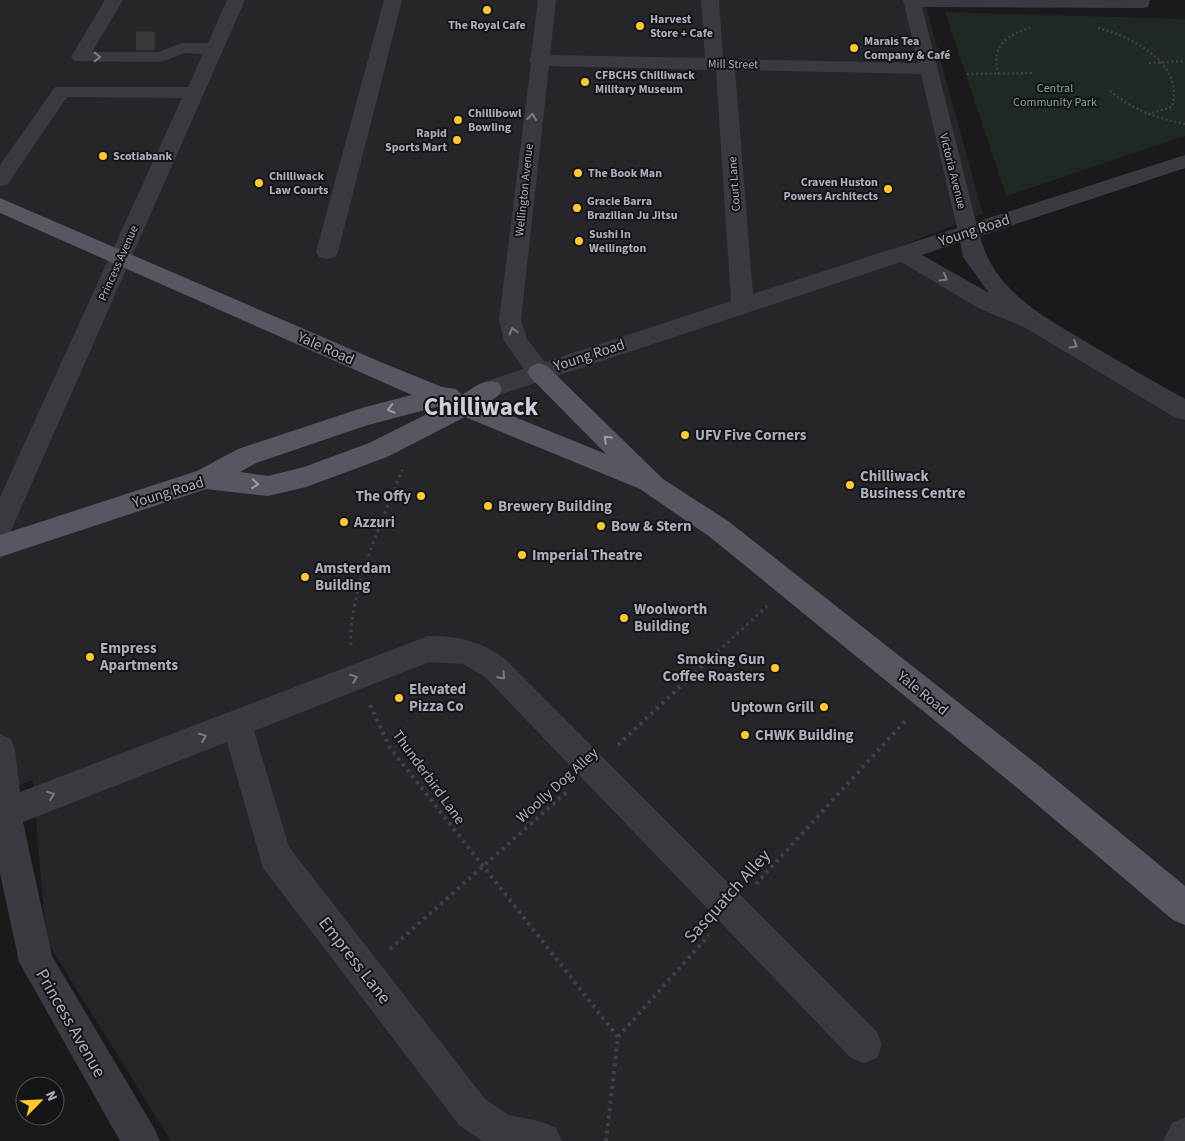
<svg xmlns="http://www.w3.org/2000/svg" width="1185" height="1141" font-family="'Source Sans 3',sans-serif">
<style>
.built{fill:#262529}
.green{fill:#1f2821}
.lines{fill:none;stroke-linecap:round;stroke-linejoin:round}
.minor-tunnel{stroke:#37373c;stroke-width:19;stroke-dasharray:19 10;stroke-linecap:butt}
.path-far2{stroke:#404248;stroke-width:2.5;stroke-dasharray:2 2.5;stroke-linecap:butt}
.path-far1{stroke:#404248;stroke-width:3;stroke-dasharray:2.5 4;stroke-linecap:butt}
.path{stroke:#404248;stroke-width:4;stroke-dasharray:3 4.5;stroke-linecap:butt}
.minor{fill:#3a3b41;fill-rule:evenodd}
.major{fill:#565760;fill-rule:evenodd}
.oneway{stroke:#787b85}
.oneway2{stroke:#9a9daa}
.poi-dot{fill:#ffca2e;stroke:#151417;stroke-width:2}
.labels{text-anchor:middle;stroke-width:4;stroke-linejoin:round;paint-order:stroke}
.far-poi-label{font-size:12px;font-weight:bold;fill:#abafbc;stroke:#151417;text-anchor:start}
.far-street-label{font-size:12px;fill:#abafbc;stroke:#151417}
.far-park-label{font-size:12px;fill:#81a887;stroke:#151417}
.street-label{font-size:15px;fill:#abafbc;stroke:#151417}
.poi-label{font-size:15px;font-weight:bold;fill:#abafbc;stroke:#151417;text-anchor:start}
.near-street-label{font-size:18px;fill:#abafbc;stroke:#151417}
.town-label{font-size:25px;font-weight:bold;fill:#ccced8;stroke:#151417}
</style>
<rect width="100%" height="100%" fill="#1a191c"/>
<path class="built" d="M0 0H924L983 214 885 252 1042 335 1185 420V1141H171L46 940 33 780 0 792Z"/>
<path class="green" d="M945 12 1185 19V136L1006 196Z"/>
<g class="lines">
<path class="minor-tunnel" d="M136 41H156"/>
<g class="path-far2">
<path d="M1098 28C1131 36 1185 63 1172 107L1145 115"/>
<path d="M1149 63 1185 61"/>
<path d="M967 74 1032 73"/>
<path d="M999 74C989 49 1007 34 1030 28"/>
<path d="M1110 91C1133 110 1156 118 1185 124"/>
</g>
<g class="path-far1">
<path d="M351 645C347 596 384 517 402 470"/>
<path d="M713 656 767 606"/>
</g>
<g class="path">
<path d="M370 705 390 748 618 1037"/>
<path d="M618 745 714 655"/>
<path d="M756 884 905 721"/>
<path d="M390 949 569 790"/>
<path d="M606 1141 618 1037 709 935"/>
</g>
<g class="minor">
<path d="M105 0H123L92 52H158L182 43H208L227 0H245L13 526 9 534 0 537V497L182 98 67 97 7 185 0 186V165L55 87H188L203 54 185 53 161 62 74 61 71 57Z"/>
<path d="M384 0H402L338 252 335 257 327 259 319 257 316 252Z"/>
<path d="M538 0H556L550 55 705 58 701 0H719L723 59 918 63 903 0H1150L1148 7 1142 8 922 7 976 222 1185 155V168L980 236C994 294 1051 321 1098 349 1127 366 1156 383 1185 399V420L1176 418 1024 327 978 308 901 262 499 395 490 398 481 395 478 389 481 383 524 369 504 341 499 320 531 63 529 60 531 56ZM549 66 716 70 731 301 545 362 527 339 521 320ZM735 70 921 74 957 228 753 294ZM960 242 963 257 989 293 922 255Z"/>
<path d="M428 636C457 635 480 641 504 658L877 1032 882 1045 877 1058 864 1063 851 1058 484 676 463 664 429 662 254 731 289 847 485 1099 509 1115 543 1122 556 1128 562 1141H482L459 1125 263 868 227 742 23 822 52 956 154 1128 160 1141H120L19 962 0 873V734L11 739 15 749 20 792Z"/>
<path d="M1185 1117V1141H1163L1172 1123Z"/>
</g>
<path class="major" d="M0 198 383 363 442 387 456 389 462 395C475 387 484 378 499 383L502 389 499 395 485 405 606 454 531 378 527 372 531 366 539 363 547 366 663 479 728 521 1043 769 1185 886V925L1173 920 1021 791 710 537 640 489 465 417 387 457 306 487 268 496 206 489 0 557V535L197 471 238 449 365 407 412 395 0 213ZM440 406 441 407 369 443 304 467 268 476 240 472 256 463 368 425Z"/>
</g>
<defs><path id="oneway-chevron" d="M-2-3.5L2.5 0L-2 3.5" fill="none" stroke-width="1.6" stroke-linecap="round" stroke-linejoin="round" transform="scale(1.25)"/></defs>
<g class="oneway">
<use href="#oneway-chevron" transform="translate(97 57)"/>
<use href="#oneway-chevron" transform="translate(532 117) rotate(-84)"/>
<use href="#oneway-chevron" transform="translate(944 278) rotate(30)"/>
<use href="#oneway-chevron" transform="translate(513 331) rotate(-106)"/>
<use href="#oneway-chevron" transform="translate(1074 345) rotate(31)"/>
<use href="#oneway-chevron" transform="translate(502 676) rotate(46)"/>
<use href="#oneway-chevron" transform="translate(354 678) rotate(-21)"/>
<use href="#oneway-chevron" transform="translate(203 737) rotate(-21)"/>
<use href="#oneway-chevron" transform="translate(51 795) rotate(-21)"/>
</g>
<g class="oneway2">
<use href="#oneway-chevron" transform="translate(391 409) rotate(165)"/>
<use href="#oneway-chevron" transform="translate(607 439) rotate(-136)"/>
<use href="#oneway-chevron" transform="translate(255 484) rotate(6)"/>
</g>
<g class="poi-dot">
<circle cx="487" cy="10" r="5"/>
<circle cx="640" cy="26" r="5"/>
<circle cx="854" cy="48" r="5"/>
<circle cx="585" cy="82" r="5"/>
<circle cx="458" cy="120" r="5"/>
<circle cx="457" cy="140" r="5"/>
<circle cx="103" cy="156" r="5"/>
<circle cx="578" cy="173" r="5"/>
<circle cx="259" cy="183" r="5"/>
<circle cx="888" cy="189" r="5"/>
<circle cx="577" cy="208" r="5"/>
<circle cx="579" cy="241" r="5"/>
<circle cx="685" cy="435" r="5"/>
<circle cx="850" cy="485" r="5"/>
<circle cx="421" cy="496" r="5"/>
<circle cx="488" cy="506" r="5"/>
<circle cx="344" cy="522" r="5"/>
<circle cx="601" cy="526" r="5"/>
<circle cx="522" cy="555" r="5"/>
<circle cx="305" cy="577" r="5"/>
<circle cx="624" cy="618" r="5"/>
<circle cx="90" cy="657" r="5"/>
<circle cx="775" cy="668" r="5"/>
<circle cx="399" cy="698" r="5"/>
<circle cx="824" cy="707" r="5"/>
<circle cx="745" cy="735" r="5"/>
</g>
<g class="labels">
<g class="far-poi-label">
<text x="650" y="23">Harvest<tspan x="650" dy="14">Store + Cafe</tspan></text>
<text x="487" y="29" text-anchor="middle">The Royal Cafe</text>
<text x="864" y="45">Marais Tea<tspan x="864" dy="14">Company &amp; Café</tspan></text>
<text x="595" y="79">CFBCHS Chilliwack<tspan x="595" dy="14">Military Museum</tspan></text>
<text x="468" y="117">Chillibowl<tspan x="468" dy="14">Bowling</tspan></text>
<text x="447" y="137" text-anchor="end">Rapid<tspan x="447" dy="14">Sports Mart</tspan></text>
<text x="113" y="160">Scotiabank</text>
<text x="588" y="177">The Book Man</text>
<text x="269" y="180">Chilliwack<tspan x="269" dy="14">Law Courts</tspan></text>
<text x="878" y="186" text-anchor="end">Craven Huston<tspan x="878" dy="14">Powers Architects</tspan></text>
<text x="587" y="205">Gracie Barra<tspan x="587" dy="14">Brazilian Ju Jitsu</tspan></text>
<text x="589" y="238">Sushi In<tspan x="589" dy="14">Wellington</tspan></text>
</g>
<g class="far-street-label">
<text transform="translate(733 64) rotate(1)" y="4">Mill Street</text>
<text transform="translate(953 171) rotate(76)" y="4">Victoria Avenue</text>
<text transform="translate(734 184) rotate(-94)" y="4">Court Lane</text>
<text transform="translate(524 190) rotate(-84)" y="4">Wellington Avenue</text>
<text transform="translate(118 263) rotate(-66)" y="4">Princess Avenue</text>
</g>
<g class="far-park-label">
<text x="1055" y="92">Central<tspan x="1055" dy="14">Community Park</tspan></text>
</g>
<g class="street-label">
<text transform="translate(974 230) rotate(-18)" y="5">Young Road</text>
<text transform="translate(326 348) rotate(24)" y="5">Yale Road</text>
<text transform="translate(589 355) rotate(-18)" y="5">Young Road</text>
<text transform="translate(168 492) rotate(-17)" y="5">Young Road</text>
<text transform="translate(923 693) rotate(39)" y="5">Yale Road</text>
<text transform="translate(429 777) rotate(54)" y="5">Thunderbird Lane</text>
<text transform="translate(557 785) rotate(-42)" y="5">Woolly Dog Alley</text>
</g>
<g class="poi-label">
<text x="695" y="440">UFV Five Corners</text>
<text x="860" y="481">Chilliwack<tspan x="860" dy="17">Business Centre</tspan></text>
<text x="411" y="501" text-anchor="end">The Offy</text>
<text x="498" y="511">Brewery Building</text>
<text x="354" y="527">Azzuri</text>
<text x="611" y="531">Bow &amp; Stern</text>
<text x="532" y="560">Imperial Theatre</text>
<text x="315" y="573">Amsterdam<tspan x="315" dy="17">Building</tspan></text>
<text x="634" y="614">Woolworth<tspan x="634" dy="17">Building</tspan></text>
<text x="100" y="653">Empress<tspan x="100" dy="17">Apartments</tspan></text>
<text x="765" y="664" text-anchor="end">Smoking Gun<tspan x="765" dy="17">Coffee Roasters</tspan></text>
<text x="409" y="694">Elevated<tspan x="409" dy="17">Pizza Co</tspan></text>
<text x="814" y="712" text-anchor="end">Uptown Grill</text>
<text x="755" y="740">CHWK Building</text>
</g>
<g class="near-street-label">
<text transform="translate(727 896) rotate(-48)" y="6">Sasquatch Alley</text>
<text transform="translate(355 960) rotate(52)" y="6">Empress Lane</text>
<text transform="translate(71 1023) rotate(60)" y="6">Princess Avenue</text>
</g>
<g class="town-label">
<text x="481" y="415">Chilliwack</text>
</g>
</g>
<g transform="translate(40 1101) rotate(66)"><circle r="24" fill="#151417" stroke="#515259"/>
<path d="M0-4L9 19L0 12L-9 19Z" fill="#ffca2e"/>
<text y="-8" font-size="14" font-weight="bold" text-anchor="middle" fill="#abafbc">N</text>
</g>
</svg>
